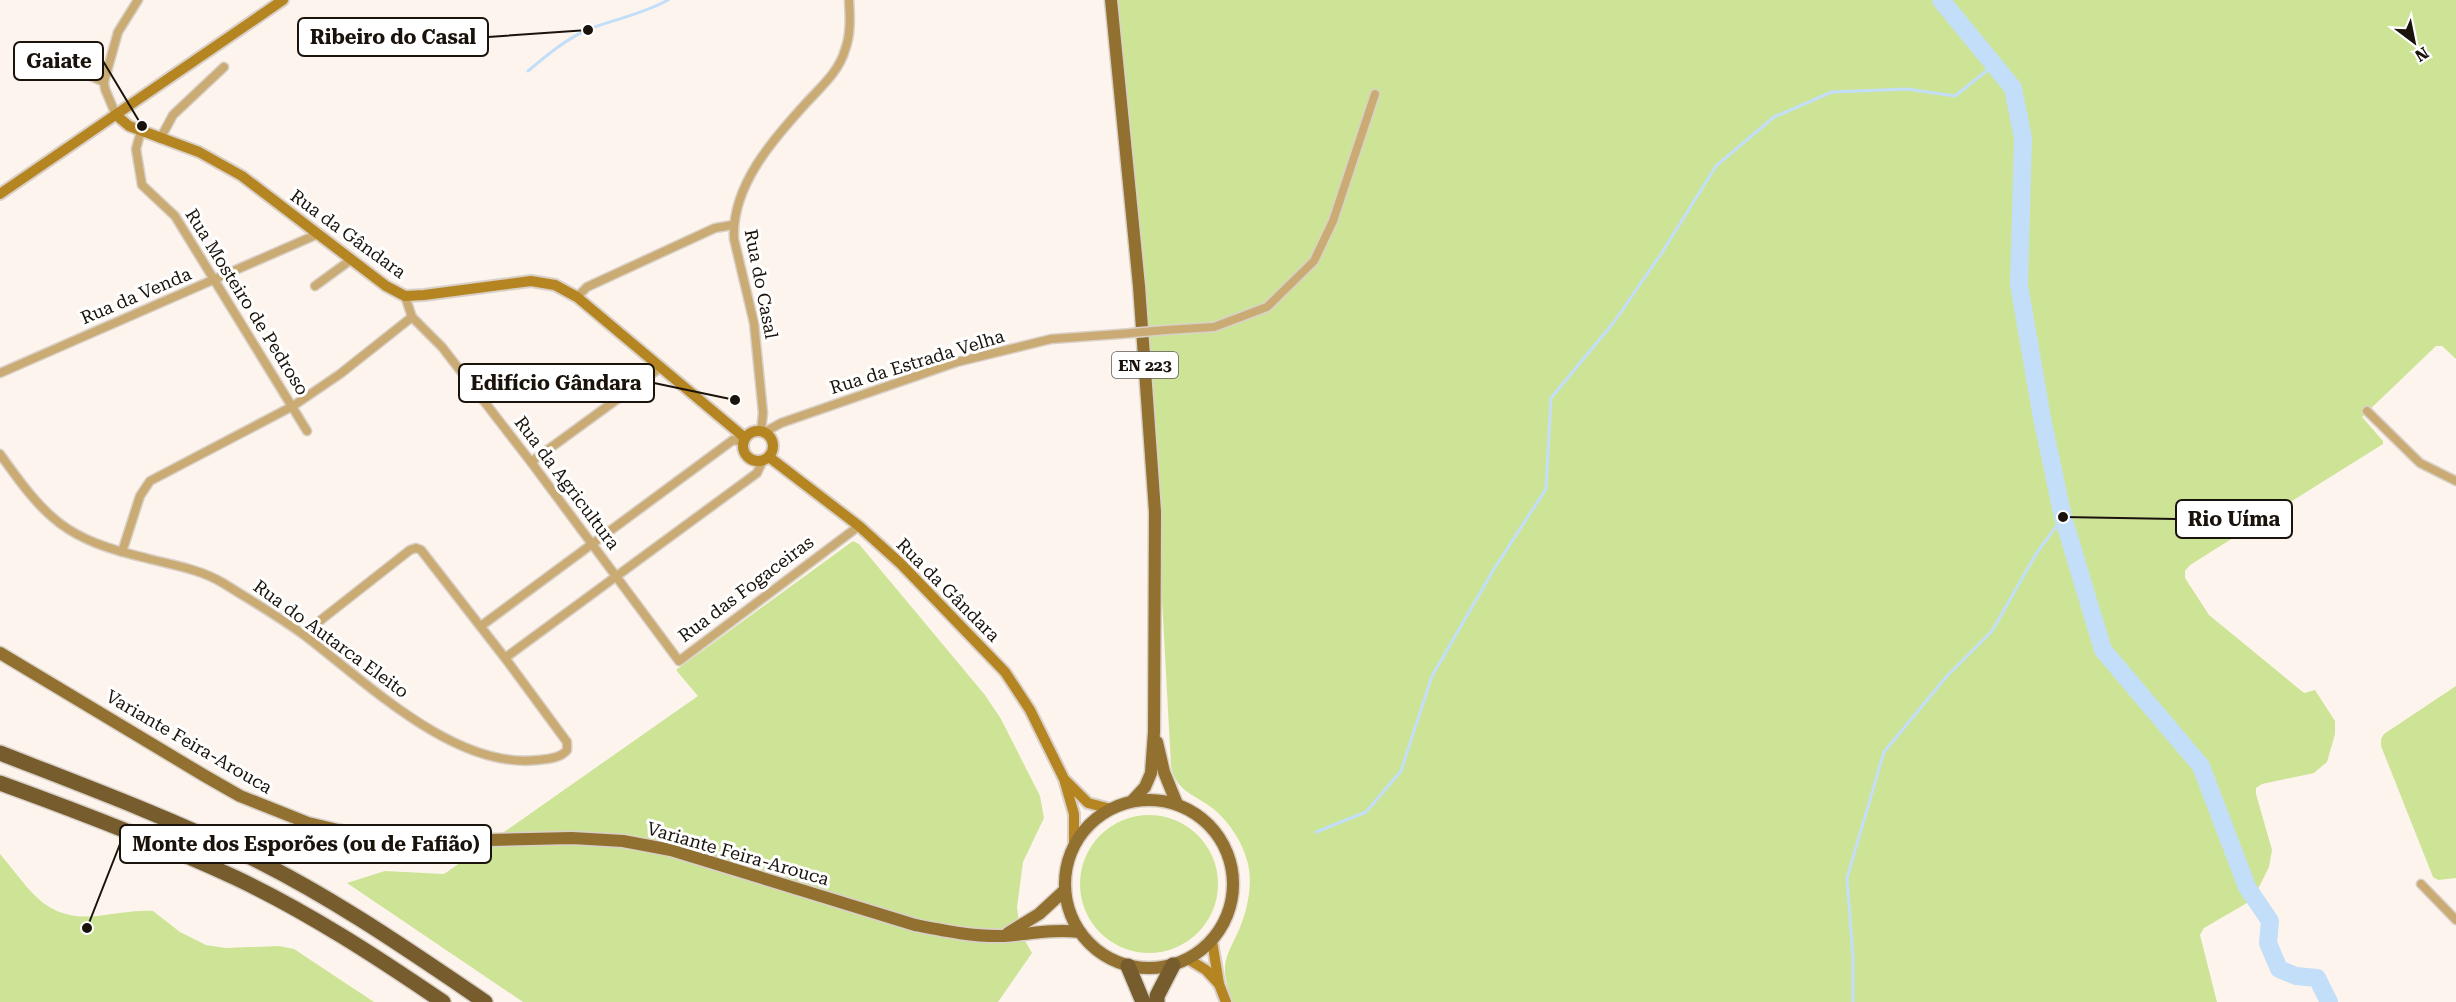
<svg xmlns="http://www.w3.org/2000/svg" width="2456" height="1002" font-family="'Roboto Serif',serif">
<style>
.green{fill:#cde497}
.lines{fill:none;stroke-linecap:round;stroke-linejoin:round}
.stream{stroke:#c2def9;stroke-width:3}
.river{stroke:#c2def9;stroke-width:18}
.minor-casing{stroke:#d9d1c9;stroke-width:11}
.secondary-casing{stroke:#d9d1c9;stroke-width:14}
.primary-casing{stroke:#d9d1c9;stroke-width:15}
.motorway-casing{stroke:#d9d1c9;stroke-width:18}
.minor{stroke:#cbab74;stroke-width:8}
.secondary{stroke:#b58522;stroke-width:10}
.primary{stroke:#927030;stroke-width:12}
.motorway{stroke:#775d2e;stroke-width:15}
.minor-bridge-casing{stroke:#d9d1c9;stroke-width:11;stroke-linecap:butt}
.minor-bridge{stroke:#cbab74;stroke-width:8}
.labels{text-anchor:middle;stroke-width:6;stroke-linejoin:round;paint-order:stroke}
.shield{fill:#fff;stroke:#5f5a55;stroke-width:1.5}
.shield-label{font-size:16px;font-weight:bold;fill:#1a130c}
.street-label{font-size:18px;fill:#1a130c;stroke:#fff}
.leader{fill:none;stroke:#1a130c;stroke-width:2}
.callout-dot{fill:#1a130c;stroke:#fff;stroke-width:2}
.callout{fill:#fff;stroke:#1a130c;stroke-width:2}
.callout-label{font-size:20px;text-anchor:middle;font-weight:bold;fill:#1a130c}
</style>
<rect width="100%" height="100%" fill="#fdf5ed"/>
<g class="green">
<path d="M1118 0H2456V359L2442 346H2436L2362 417 2383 441V444L2190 565 2185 571V578L2209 615 2304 693 2315 690 2335 721V734L2327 762 2314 773 2262 784 2256 788V794L2272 850 2269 867 2259 887 2247 903 2204 928 2200 935 2217 1002H1233C1229 991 1224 979 1225 966 1226 954 1233 943 1238 932 1247 912 1253 886 1248 864 1243 842 1228 820 1211 807 1193 794 1175 790 1171 766L1148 339Z"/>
<path d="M853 541 859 544 985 695 1001 719 1040 796 1044 818 1023 862 1017 907 1020 932 1032 953 998 1002H523L347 883 385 871 444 874 698 696 676 670Z"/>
<path d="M2456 686V878L2438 880 2433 877 2381 746V739L2384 734Z"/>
<circle cx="1149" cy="884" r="69"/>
<path d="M0 854C31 890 44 921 97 916 115 914 135 910 153 911L180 932 206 945 226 948 279 946 294 949 374 1002H0Z"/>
</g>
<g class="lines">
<g class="stream">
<path d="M528 71C547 55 566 39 589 29 616 19 643 14 668 0"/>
<path d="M1316 832 1366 812 1401 771 1432 676 1494 569 1546 489 1551 398 1614 322 1661 254 1716 166 1774 117 1832 92 1907 89 1955 96 1994 65"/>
<path d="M1853 1002V958L1847 878 1884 752 1947 676 1992 631 2036 554 2063 517"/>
</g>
<path class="river" d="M1941 0 2013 88 2023 138 2019 285 2042 418 2063 517 2103 650 2201 766 2247 887 2270 921 2268 943 2279 969 2296 976 2317 978 2329 1002"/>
<defs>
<g id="minor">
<path d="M58 57 70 67 104 82"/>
<path d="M116 115 105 89 104 82 118 32 138 0"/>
<path d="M141 131 136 149 142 185 175 216 307 431"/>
<path d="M160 139 173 115 224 67"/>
<path d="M315 286 352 259"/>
<path d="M405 296 412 317 442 347 531 462 679 661 859 526"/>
<path d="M577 297 587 287 715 228 733 225"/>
<path d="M1166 330 1214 327 1267 307 1314 261 1333 221 1375 94"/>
<path d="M0 373 318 234"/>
<path d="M2367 411 2420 463 2456 481"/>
<path d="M761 431 763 413 754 323 734 239C731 186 774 138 808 101 822 86 839 71 845 50 851 34 850 17 849 0"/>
<path d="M765 432 781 423 957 362 1051 339 1120 334"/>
<path d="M0 454C47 520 65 539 146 558 172 565 200 569 223 583 250 600 278 616 304 635 366 682 455 770 538 760 548 759 561 758 567 750V742L505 658 421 550 416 548 410 550 303 634"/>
<path d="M531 462 660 368"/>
<path d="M122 552 140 496 150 481 293 406 340 374 412 317"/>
<path d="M481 626 733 440 743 442"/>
<path d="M505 658 757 473 763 460"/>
<path d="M2421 884 2456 920"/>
</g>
<g id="secondary">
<path d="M116 115 129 126 199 152 242 176 386 286 405 296 424 295 531 281 555 285 577 297 745 438"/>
<path d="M0 194 283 0"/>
<circle cx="758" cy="446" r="15"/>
<path d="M769 457 859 526 901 564 1005 672 1030 710 1064 779 1074 814V846"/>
<path d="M1066 781 1088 803 1111 809"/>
<path d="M1212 941 1219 984 1226 1002"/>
<path d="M1188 959 1206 970 1219 984"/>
</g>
<g id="primary">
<path d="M1111 0 1139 286 1155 512 1154 732 1151 773 1145 787 1132 801"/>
<path d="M0 653 205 776 240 796 308 823 363 836 406 842 572 838 623 841 671 850 915 925C945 931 974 937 1004 936 1030 934 1054 929 1080 932"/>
<path d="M1157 742 1164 772 1177 804"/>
<circle cx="1149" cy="884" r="84"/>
<path d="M1008 933 1039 914 1065 890"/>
</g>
<g id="motorway">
<path d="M0 753C82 785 165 816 244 854 329 895 407 949 485 1002"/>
<path d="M0 783C80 812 159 842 236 878 308 912 377 957 443 1002"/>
<path d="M1128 966 1143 1002"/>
<path d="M1157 1002V996L1173 965"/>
</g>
</defs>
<use href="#minor" class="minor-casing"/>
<use href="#secondary" class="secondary-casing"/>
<use href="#primary" class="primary-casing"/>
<use href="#motorway" class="motorway-casing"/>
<use href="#minor" class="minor"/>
<use href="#secondary" class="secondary"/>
<use href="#primary" class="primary"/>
<use href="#motorway" class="motorway"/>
<defs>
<path id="minor-bridge" d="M1120 334 1166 330"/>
</defs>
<use href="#minor-bridge" class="minor-bridge-casing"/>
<use href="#minor-bridge" class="minor-bridge"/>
</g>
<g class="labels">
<rect class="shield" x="1112" y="352" width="66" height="26" rx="4.5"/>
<g class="shield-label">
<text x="1145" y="371">EN 223</text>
</g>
<g class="street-label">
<text transform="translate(348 234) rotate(36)" y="6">Rua da Gândara</text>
<text transform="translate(761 284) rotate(79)" y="6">Rua do Casal</text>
<text transform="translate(136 296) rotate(-23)" y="6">Rua da Venda</text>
<text transform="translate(247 302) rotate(58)" y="6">Rua Mosteiro de Pedroso</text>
<text transform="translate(917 362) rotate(-17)" y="6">Rua da Estrada Velha</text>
<text transform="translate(567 483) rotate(53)" y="6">Rua da Agricultura</text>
<text transform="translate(746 589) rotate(-37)" y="6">Rua das Fogaceiras</text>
<text transform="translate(948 590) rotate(45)" y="6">Rua da Gândara</text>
<text transform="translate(331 639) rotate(36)" y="6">Rua do Autarca Eleito</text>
<text transform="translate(189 742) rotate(30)" y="6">Variante Feira-Arouca</text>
<text transform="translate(738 854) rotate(16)" y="6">Variante Feira-Arouca</text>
</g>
</g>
<path class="leader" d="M588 30L488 37M142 126L103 61M735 400L654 383M2063 517L2176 519M87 928L120 844"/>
<g class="callout-dot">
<circle cx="588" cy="30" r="6"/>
<circle cx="142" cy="126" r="6"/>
<circle cx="735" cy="400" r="6"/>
<circle cx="2063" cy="517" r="6"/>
<circle cx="87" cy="928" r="6"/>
</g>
<g class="callout">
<rect x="298" y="18" width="190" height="38" rx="6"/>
<rect x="14" y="42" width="89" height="38" rx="6"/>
<rect x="459" y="364" width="195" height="38" rx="6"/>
<rect x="2176" y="500" width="116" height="38" rx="6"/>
<rect x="120" y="825" width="371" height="38" rx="6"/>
</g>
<g class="callout-label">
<text x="393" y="44">Ribeiro do Casal</text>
<text x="59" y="68">Gaiate</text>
<text x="556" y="390">Edifício Gândara</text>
<text x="2234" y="526">Rio Uíma</text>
<text x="306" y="851">Monte dos Esporões (ou de Fafião)</text>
</g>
<g transform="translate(2414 42) rotate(148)" stroke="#ffffff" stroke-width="4.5" paint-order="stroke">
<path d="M0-4.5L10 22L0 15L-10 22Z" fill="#1a130c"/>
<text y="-9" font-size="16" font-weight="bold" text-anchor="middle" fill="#1a130c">N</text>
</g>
</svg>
